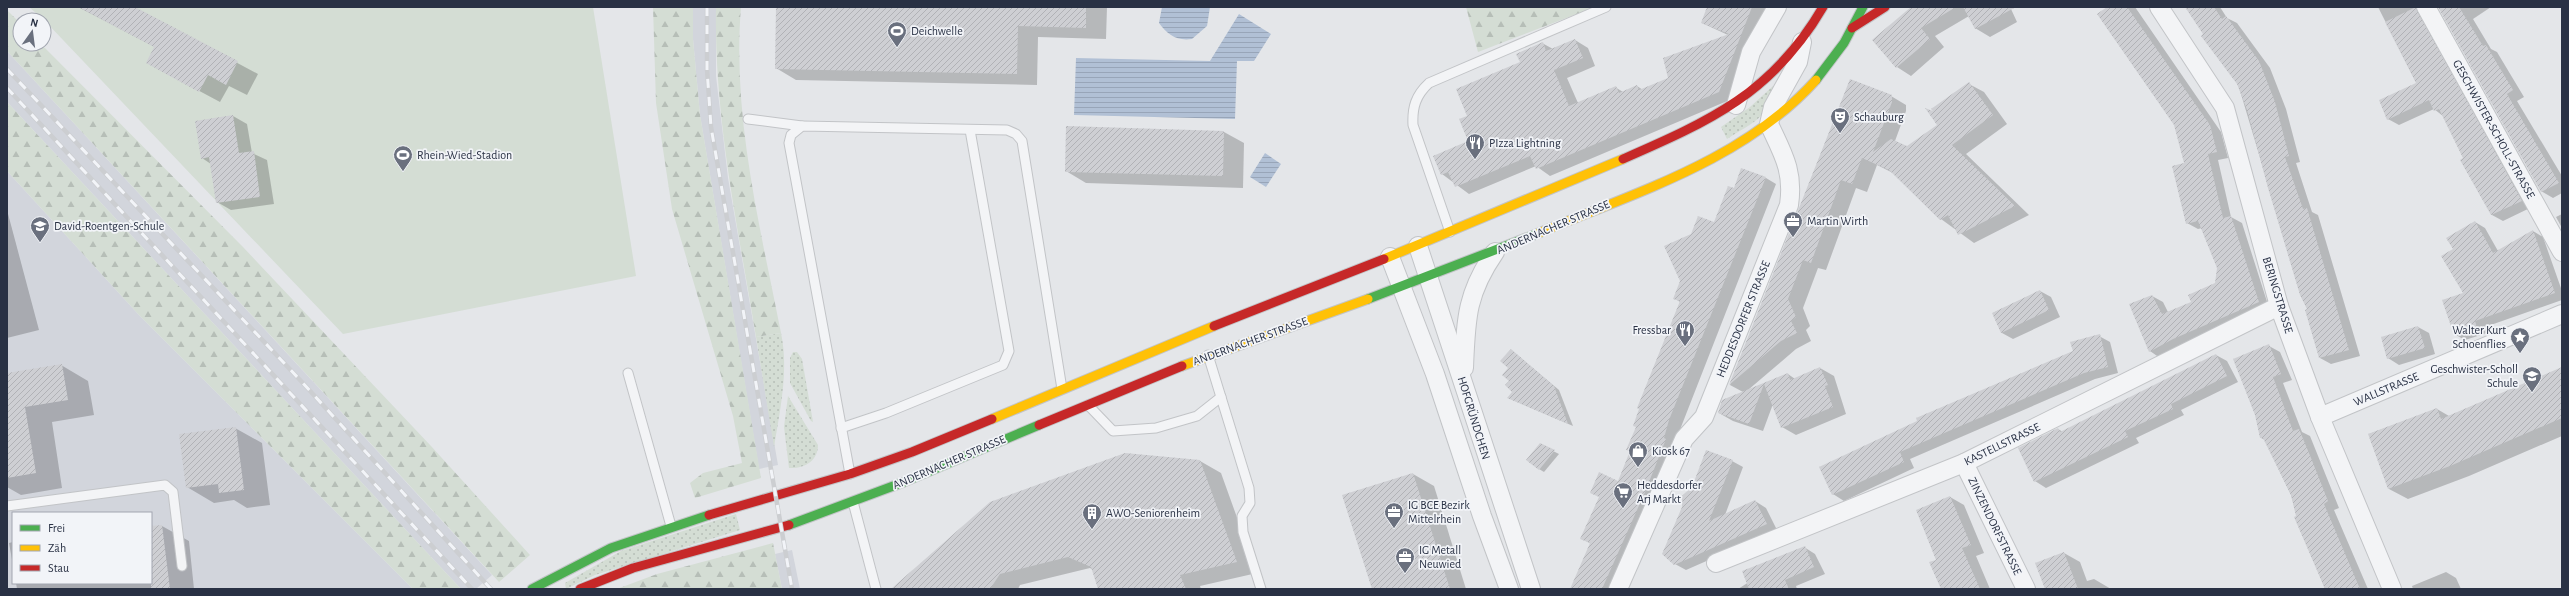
<svg xmlns="http://www.w3.org/2000/svg" width="2569" height="596" font-family="'Alegreya Sans',sans-serif">
<style>
.built{fill:#d2d5dc;fill-rule:evenodd}
.grass{fill:url(#grass-dots)}
.forest{fill:url(#forest-firs)}
.garden{fill:#d4ddd4}
.water{fill:url(#water-rules)}
.shadow{fill:#0003}
.building{fill:url(#building-hatch)}
.lines{fill:none;stroke-linecap:round;stroke-linejoin:round}
.lane-casing{stroke:#c2c4c7;stroke-width:11}
.street-casing{stroke:#c2c4c7;stroke-width:20}
.fast-casing{stroke:#c2c4c7;stroke-width:11}
.slow-casing{stroke:#c2c4c7;stroke-width:11}
.jam-casing{stroke:#c2c4c7;stroke-width:11}
.lane{stroke:#f3f4f6;stroke-width:9}
.street{stroke:#f3f4f6;stroke-width:18}
.fast{stroke:#4caf50;stroke-width:9}
.slow{stroke:#ffc107;stroke-width:9}
.jam{stroke:#c62828;stroke-width:9}
.rail-casing{stroke:#ccced1;stroke-width:4.5}
.rail{stroke:#f2f4f8;stroke-width:3;stroke-dasharray:9;stroke-linecap:butt}
.labels{text-anchor:middle;stroke-width:3.5;stroke-linejoin:round;paint-order:stroke}
.poi-label{font-size:12px;fill:#293144;stroke:#f2f4f8;text-anchor:start}
.street-label{font-size:12px;fill:#293144;stroke:#f2f4f8}
</style>
<defs>
<pattern id="grass-dots" width="8" height="8" patternUnits="userSpaceOnUse"><rect width="8" height="8" fill="#d4ddd4"/><path d="M2 2h.1M6 6h.1" fill="none" stroke="#b6beb7" stroke-width="1.8" stroke-linecap="round"/></pattern>
<pattern id="forest-firs" width="22" height="20" patternUnits="userSpaceOnUse"><rect width="22" height="20" fill="#d4ddd4"/><path d="M5 1l3.5 6h-7zM16 11l3.5 6h-7z" fill="#b6beb7"/></pattern>
<pattern id="water-rules" width="6" height="5" patternUnits="userSpaceOnUse"><rect width="6" height="5" fill="#b1c0d5"/><path d="M0 2.5h6" fill="none" stroke="#98a5b8"/></pattern>
<pattern id="building-hatch" width="6" height="6" patternUnits="userSpaceOnUse"><rect width="6" height="6" fill="#cecfd3"/><path d="M-1 1l2-2M0 6l6-6M5 7l2-2" fill="none" stroke="#b1b2b6"/></pattern>
</defs>
<rect width="100%" height="100%" fill="#e4e6e9"/>
<g class="built">
<path d="M693 7H716V76L728 178 778 465 759 469 700 115 693 39Z"/>
<path d="M7 51 492 575 476 589H461L7 102Z"/>
<path d="M7 171 139 315 413 589H7ZM13 513H151V583H13Z"/>
<path d="M792 550 800 589H782L775 554Z"/>
</g>
<g class="grass">
<path d="M1773 86 1776 90C1765 120 1753 122 1727 139L1721 127 1750 107Z"/>
<path d="M781 333C789 370 780 410 774 447L756 337Z"/>
<path d="M793 352H797L802 359 813 422 811 421 790 383V358Z"/>
<path d="M788 396 818 445C818 461 804 469 789 468L784 427Z"/>
<path d="M736 514 740 530 595 575 566 589 565 583 621 551Z"/>
</g>
<g class="forest">
<path d="M653 7H693V39L700 115 761 478 695 498 690 483 703 473 742 463 733 416 672 209 656 103Z"/>
<path d="M716 7H741C732 117 760 226 781 333L756 337C738 227 714 119 716 7Z"/>
<path d="M1466 7H1595L1478 52Z"/>
<path d="M7 10 20 23V44H41L243 247 431 446 530 555 499 582 7 51Z"/>
<path d="M7 102 461 589H413L139 315 7 171Z"/>
<path d="M773 543 782 589H617L657 574Z"/>
</g>
<path class="garden" d="M29 7H593L636 276 343 334 44 20Z"/>
<g class="water">
<path d="M1162 7H1210L1207 26 1192 39C1176 41 1168 35 1159 23Z"/>
<path d="M1239 14 1271 34 1254 61H1237L1235 119 1074 115 1076 58 1210 61Z"/>
<path d="M1265 153 1281 164 1266 187 1250 177Z"/>
</g>
<g class="shadow">
<path d="M78 7H133L258 74 247 95 229 86 220 102 147 63 155 47Z"/>
<path d="M777 7H1107L1106 39 1038 37 1037 85 796 80 776 68Z"/>
<path d="M1708 7H1768L1732 99 1550 176 1536 166 1469 194 1442 174 1470 142 1521 62 1542 43 1553 49 1575 40 1588 48 1595 66 1567 78 1578 103 1615 87 1623 92 1637 86 1643 90 1669 79 1728 35 1702 23Z"/>
<path d="M1913 7H2015L2011 9 2017 22 1990 37 1975 28 1969 16 1935 36 1944 47 1911 76 1897 67Z"/>
<path d="M2105 7H2135L2221 132 2228 158 2218 160 2231 217 2242 223 2269 308 2160 358 2150 351 2152 296 2163 302 2168 312 2192 303 2216 284 2218 268 2202 228 2198 229 2187 223 2186 164 2175 125Z"/>
<path d="M2186 7H2220L2227 18 2237 23 2270 68 2286 109 2300 162 2296 163 2312 212 2318 215 2360 356 2331 364 2320 358 2308 310 2301 295 2238 84Z"/>
<path d="M2378 7H2429L2532 207 2503 221 2492 215 2462 160 2464 159 2443 116 2434 109 2399 125 2388 119 2417 84Z"/>
<path d="M2439 7H2491L2473 19 2491 49 2497 52 2524 97 2517 101 2562 176V193L2553 198 2541 191Z"/>
<path d="M1850 81 1891 96 1906 105V111L1895 141 1907 147 1939 125 1936 113 1969 84 1984 92 2007 124 1966 154 2029 215 1974 243 1941 219 1893 173 1877 165 1867 192 1856 188 1826 270 1818 268 1803 308 1810 326 1806 330 1811 341 1796 349 1748 390 1788 374 1795 379 1820 368 1834 376 1846 414 1796 435 1782 427 1773 404 1763 431 1733 421 1719 413 1743 392 1730 385Z"/>
<path d="M233 116 247 124 252 153 267 160 274 204 231 210 217 202 211 164 202 158Z"/>
<path d="M1067 127 1224 132 1244 143 1243 188 1086 183 1066 171Z"/>
<path d="M1766 178 1776 184 1674 445 1615 589H1572L1591 544 1581 538 1619 483 1631 451 1637 427 1680 302 1674 298 1714 224Z"/>
<path d="M7 210 39 330 7 338Z"/>
<path d="M2562 214V228L2556 217Z"/>
<path d="M2475 222 2485 228 2498 251 2533 231 2543 237 2562 291V300L2485 327 2487 333 2465 340 2454 334 2464 294 2454 250Z"/>
<path d="M2040 291 2051 297 2060 317 2013 339 2002 333 1993 313Z"/>
<path d="M2418 327 2429 333 2435 354 2399 365 2388 358Z"/>
<path d="M2099 336 2110 342 2118 373 2095 379 1910 459 1914 468 1844 501 1833 494 1919 422 2074 351Z"/>
<path d="M2269 346 2280 352 2292 380 2283 383 2302 432 2310 436 2339 508 2334 510 2368 589H2325L2297 516 2291 495 2265 440 2261 438Z"/>
<path d="M1516 354 1559 390 1573 426 1513 400 1509 368Z"/>
<path d="M2216 355 2227 361 2238 382 2181 410 2184 415 2136 438 2139 443 2046 488 2035 481 2019 449 2058 429 2063 432Z"/>
<path d="M61 365 88 381 94 415 52 422 62 488 21 495 7 487V374Z"/>
<path d="M2562 368V436L2469 476 2408 499 2389 489 2369 434 2437 409 2449 416Z"/>
<path d="M235 428 262 443 270 505 247 508 234 500 214 503 187 487Z"/>
<path d="M1541 445 1559 454 1544 472 1539 469Z"/>
<path d="M1200 461 1221 473 1257 573 1200 586 1201 589H1099L1093 570 1090 568 1020 585 1018 589H910Z"/>
<path d="M1732 461 1743 467 1725 515 1755 501 1766 508 1777 530 1686 570 1675 564Z"/>
<path d="M1413 474 1434 486 1466 589H1373Z"/>
<path d="M1950 497 1964 505 1984 553 1976 556 1990 589H1942L1937 560Z"/>
<path d="M162 526 189 541 194 589H17L16 583H151V527Z"/>
<path d="M13 542V565L9 543Z"/>
<path d="M1804 547 1815 554 1825 574 1796 586 1797 589H1738Z"/>
<path d="M2064 553 2080 562 2087 581 2094 579 2111 589H2046Z"/>
<path d="M2446 572 2456 578 2461 589H2413L2412 586Z"/>
</g>
<g class="building">
<path d="M78 7H135L238 61 226 85 208 75 199 92 146 63 154 47Z"/>
<path d="M776 7H1086V28L1018 26 1017 74 775 69Z"/>
<path d="M1707 7H1752L1719 92 1536 169 1530 156 1455 187 1448 172 1441 175 1433 156 1468 141 1459 119 1467 116 1456 89 1520 62 1516 54 1543 42 1546 51 1575 39 1583 58 1554 70 1569 106 1616 86 1619 93 1637 85 1639 90 1668 78 1663 58 1729 34 1701 23Z"/>
<path d="M1911 7H1956L1921 28 1930 39 1896 68 1872 40Z"/>
<path d="M1963 7H2016L1975 29Z"/>
<path d="M2107 7H2127L2210 125 2217 152 2208 154 2223 218 2231 216 2259 302 2173 339 2149 352 2129 304 2152 295 2162 314 2191 302 2188 295 2215 283 2217 268 2198 221 2186 224 2172 166 2184 163 2174 125 2097 14Z"/>
<path d="M2185 7H2214L2222 19 2226 16 2259 61 2275 102 2289 156 2285 157 2303 209 2307 208 2349 350 2319 358 2305 310 2307 309 2300 295 2268 188 2247 110 2237 84 2201 36 2203 34Z"/>
<path d="M2416 7 2522 201 2491 215 2460 160 2463 158 2439 109 2434 111 2429 100 2387 120 2379 100 2416 83 2385 22Z"/>
<path d="M2438 7H2459L2483 46 2486 45 2513 90 2507 94 2559 183 2541 192Z"/>
<path d="M1850 79 1892 95V102L1873 152 1891 139 1907 146 1937 125 1925 108 1933 111 1931 109 1969 82 1993 115 1952 145 2015 206 1958 235 1948 215 1940 220 1889 170 1862 158 1852 184 1841 180 1811 263 1803 260 1788 299 1796 317 1791 321 1797 333 1781 341 1729 385Z"/>
<path d="M233 115 239 153 254 151 260 197 216 203 209 157 201 159 195 121Z"/>
<path d="M1066 126 1224 131 1223 176 1065 172Z"/>
<path d="M1741 168 1766 177 1669 420 1664 438 1666 439 1645 492 1602 589H1570L1590 543 1580 539 1599 497 1590 493 1599 472 1618 481 1630 451 1626 450 1636 427 1633 426 1639 409 1637 408 1680 301 1673 299 1680 281 1664 246 1691 234 1698 216 1714 222 1728 186 1734 188Z"/>
<path d="M2475 221 2493 253 2533 230 2555 293 2475 321 2477 327 2454 335 2442 300 2463 293 2441 256 2453 249 2446 238Z"/>
<path d="M2040 290 2049 310 2001 333 1992 313Z"/>
<path d="M2418 326 2425 348 2387 359 2381 337Z"/>
<path d="M2100 334 2108 367 2084 373 1900 452 1904 462 1832 495 1819 467 1917 421 1916 418 2073 351 2070 342Z"/>
<path d="M2269 344 2281 374 2273 377 2293 431 2299 429 2311 458 2328 501 2324 504 2360 589H2325L2294 517 2296 516 2291 495 2263 438H2260L2255 415 2233 359Z"/>
<path d="M1511 349 1554 386 1568 424 1507 398 1512 392 1505 385 1509 381 1502 375 1508 368 1500 361Z"/>
<path d="M2216 354 2227 376 2171 404 2173 409 2125 431 2128 437 2034 482 2018 448 2058 428 2060 432Z"/>
<path d="M62 364 68 400 25 407 36 473 7 478V373Z"/>
<path d="M1820 367 1828 385 1825 386 1833 407 1781 428 1764 384 1749 424 1718 413 1722 400 1788 373 1790 380Z"/>
<path d="M2562 367V418L2450 466 2388 489 2368 434 2437 408 2441 419Z"/>
<path d="M236 427 244 490 219 493 218 484 186 488 179 434Z"/>
<path d="M1540 443 1555 450 1539 470 1526 460Z"/>
<path d="M1706 450 1733 460 1709 521 1755 500 1767 524 1674 565 1662 554 1682 507V496L1692 487Z"/>
<path d="M1125 453 1200 460 1237 562 1180 575 1186 589H1098L1091 567 1068 557 1000 574 990 589H891L990 502Z"/>
<path d="M1413 473 1450 589H1372L1342 495Z"/>
<path d="M1950 496 1971 545 1962 548 1980 589H1941L1929 562 1936 560 1916 510Z"/>
<path d="M162 525 170 589H151V526Z"/>
<path d="M1805 546 1814 567 1785 580 1789 589H1749L1742 571Z"/>
<path d="M2064 552 2078 589H2045L2035 563Z"/>
</g>
<g class="lines">
<defs>
<g id="lane">
<path d="M748 119 802 126"/>
<path d="M1450 232 1413 125C1412 107 1416 95 1429 83L1606 7"/>
<path d="M1208 355 1249 488 1250 503 1242 516 1243 532 1261 589"/>
<path d="M628 373 671 526"/>
<path d="M1088 405 1113 431 1156 428 1197 416 1221 397"/>
<path d="M841 428 886 413 1003 365 1009 351 970 130"/>
<path d="M850 474 789 143 791 135 802 126 1007 130 1016 134 1022 141 1062 389"/>
<path d="M853 502 876 589"/>
<path d="M7 506 165 485 173 492 182 566"/>
</g>
<g id="street">
<path d="M2159 7 2225 108 2279 306 2320 417 2392 589"/>
<path d="M2426 7 2562 252"/>
<path d="M1736 105 1751 52 1777 7"/>
<path d="M1418 246 1531 589"/>
<path d="M1390 257 1435 374 1482 516 1509 589"/>
<path d="M1464 368C1466 319 1466 294 1495 252"/>
<path d="M2320 417 2562 314"/>
<path d="M1964 463 2026 589"/>
<path d="M1716 563 1964 463 2279 306"/>
<path d="M1618 589 1684 439 1704 417 1789 205C1794 171 1783 154 1769 124L1773 107 1798 62 1802 42"/>
</g>
<g id="fast">
<path d="M1816 80 1844 43 1863 7"/>
<path d="M1368 299 1539 233"/>
<path d="M789 525 904 482 1039 425"/>
<path d="M532 589 611 548 709 515"/>
</g>
<g id="slow">
<path d="M1539 233C1636 192 1743 161 1816 80"/>
<path d="M1384 259 1623 159"/>
<path d="M1182 366 1368 299"/>
<path d="M992 419 1214 326"/>
</g>
<g id="jam">
<path d="M1852 28 1885 7"/>
<path d="M1623 159C1710 121 1773 93 1823 7"/>
<path d="M1214 326 1384 259"/>
<path d="M1039 425 1182 366"/>
<path d="M709 515 850 474 912 452 992 419"/>
<path d="M580 589 633 568 789 525"/>
</g>
</defs>
<use href="#lane" class="lane-casing"/>
<use href="#street" class="street-casing"/>
<use href="#fast" class="fast-casing"/>
<use href="#slow" class="slow-casing"/>
<use href="#jam" class="jam-casing"/>
<use href="#lane" class="lane"/>
<use href="#street" class="street"/>
<use href="#fast" class="fast"/>
<use href="#slow" class="slow"/>
<use href="#jam" class="jam"/>
<defs>
<g id="rail">
<path d="M707 7V69L711 127 792 589"/>
<path d="M7 69 301 381 491 589"/>
<path d="M7 88 472 589"/>
</g>
</defs>
<use href="#rail" class="rail-casing"/>
<use href="#rail" class="rail"/>
</g>
<defs>
<symbol id="stadium-pin" viewBox="-11 -11 22 30"><path d="M0 17L-7.5 6A9.5 9.5 0 1 1 7.5 6Z" fill="#6a707e" stroke="#f2f4f8"/><path d="M0-5a6.5 5 0 1 0 0 10a6.5 5 0 1 0 0-10ZM-3.5-1.8h7v3.6h-7Z" fill="#fff"/></symbol>
<symbol id="theatre-pin" viewBox="-11 -11 22 30"><path d="M0 17L-7.5 6A9.5 9.5 0 1 1 7.5 6Z" fill="#6a707e" stroke="#f2f4f8"/><path d="M-5-5.5Q0-4 5-5.5V0Q5 5 0 6Q-5 5-5 0ZM-3.3-2.5H-1v1.5H-3.3ZM1-2.5H3.3v1.5H1ZM-2.8 1Q0 5.5 2.8 1Z" fill="#fff"/></symbol>
<symbol id="restaurant-pin" viewBox="-11 -11 22 30"><path d="M0 17L-7.5 6A9.5 9.5 0 1 1 7.5 6Z" fill="#6a707e" stroke="#f2f4f8"/><path d="M-5-6h1v4h1v-4h1v4h1v-4h1v5L-1.5 .5V6h-2V.5L-5-1ZM5-6V6H3V1.5H1.5Q1.5-4 5-6Z" fill="#fff"/></symbol>
<symbol id="office-pin" viewBox="-11 -11 22 30"><path d="M0 17L-7.5 6A9.5 9.5 0 1 1 7.5 6Z" fill="#6a707e" stroke="#f2f4f8"/><path d="M-6-3h4V-5.5h4V-3h4V5H-6ZM-1-4.5V-3h2v-1.5ZM-6 0V1H6V0Z" fill="#fff"/></symbol>
<symbol id="school-pin" viewBox="-11 -11 22 30"><path d="M0 17L-7.5 6A9.5 9.5 0 1 1 7.5 6Z" fill="#6a707e" stroke="#f2f4f8"/><path d="M0-5L7-2L0 1L-7-2ZM-4 1L0 2.5L4 1V4Q0 6-4 4Z" fill="#fff"/></symbol>
<symbol id="sight-pin" viewBox="-11 -11 22 30"><path d="M0 17L-7.5 6A9.5 9.5 0 1 1 7.5 6Z" fill="#6a707e" stroke="#f2f4f8"/><path d="M0-6L1.8-2.2L6-1.7L2.9 1.2L3.7 5.4L0 3.3L-3.7 5.4L-2.9 1.2L-6-1.7L-1.8-2.2Z" fill="#fff"/></symbol>
<symbol id="shop-pin" viewBox="-11 -11 22 30"><path d="M0 17L-7.5 6A9.5 9.5 0 1 1 7.5 6Z" fill="#6a707e" stroke="#f2f4f8"/><path d="M-5-2.5h2.3a2.7 3.5 0 0 1 5.4 0H5L5.5 6h-11ZM-1.5-2.5h3a1.5 2.3 0 0 0-3 0Z" fill="#fff"/></symbol>
<symbol id="supermarket-pin" viewBox="-11 -11 22 30"><path d="M0 17L-7.5 6A9.5 9.5 0 1 1 7.5 6Z" fill="#6a707e" stroke="#f2f4f8"/><path d="M-6-5.5h2.5l.6 2H6L4.5 2H-2.5L-4.4-4H-6ZM-1.5 3.2a1.3 1.3 0 1 0 .1 0ZM3 3.2a1.3 1.3 0 1 0 .1 0Z" fill="#fff"/></symbol>
<symbol id="building-pin" viewBox="-11 -11 22 30"><path d="M0 17L-7.5 6A9.5 9.5 0 1 1 7.5 6Z" fill="#6a707e" stroke="#f2f4f8"/><path d="M-4-6H4V6H1V3H-1V6H-4ZM-2.5-4.3h1.7v1.8h-1.7ZM.8-4.3h1.7v1.8H.8ZM-2.5-1h1.7V.8h-1.7ZM.8-1h1.7V.8H.8Z" fill="#fff"/></symbol>
</defs>
<g fill-rule="evenodd">
<use href="#stadium-pin" x="886" y="20" width="22" height="30"/>
<use href="#theatre-pin" x="1829" y="106" width="22" height="30"/>
<use href="#restaurant-pin" x="1464" y="132" width="22" height="30"/>
<use href="#stadium-pin" x="392" y="144" width="22" height="30"/>
<use href="#office-pin" x="1782" y="210" width="22" height="30"/>
<use href="#school-pin" x="29" y="215" width="22" height="30"/>
<use href="#restaurant-pin" x="1674" y="319" width="22" height="30"/>
<use href="#sight-pin" x="2509" y="326" width="22" height="30"/>
<use href="#school-pin" x="2521" y="365" width="22" height="30"/>
<use href="#shop-pin" x="1627" y="440" width="22" height="30"/>
<use href="#supermarket-pin" x="1612" y="481" width="22" height="30"/>
<use href="#office-pin" x="1383" y="501" width="22" height="30"/>
<use href="#building-pin" x="1081" y="502" width="22" height="30"/>
<use href="#office-pin" x="1394" y="546" width="22" height="30"/>
</g>
<g class="labels">
<g class="poi-label">
<text x="911" y="35">Deichwelle</text>
<text x="1854" y="121">Schauburg</text>
<text x="1489" y="147">PIzza Lightning</text>
<text x="417" y="159">Rhein-Wied-Stadion</text>
<text x="1807" y="225">Martin Wirth</text>
<text x="54" y="230">David-Roentgen-Schule</text>
<text x="1671" y="334" text-anchor="end">Fressbar</text>
<text x="2506" y="334" text-anchor="end">Walter Kurt<tspan x="2506" dy="14">Schoenflies</tspan></text>
<text x="2518" y="373" text-anchor="end">Geschwister-Scholl<tspan x="2518" dy="14">Schule</tspan></text>
<text x="1652" y="455">Kiosk 67</text>
<text x="1637" y="489">Heddesdorfer<tspan x="1637" dy="14">Arj Markt</tspan></text>
<text x="1408" y="509">IG BCE Bezirk<tspan x="1408" dy="14">Mittelrhein</tspan></text>
<text x="1106" y="517">AWO-Seniorenheim</text>
<text x="1419" y="554">IG Metall<tspan x="1419" dy="14">Neuwied</tspan></text>
</g>
<g class="street-label">
<text transform="translate(2494 129) rotate(61)" y="4">GESCHWISTER-SCHOLL-STRASSE</text>
<text transform="translate(1553 227) rotate(-23)" y="4">ANDERNACHER STRASSE</text>
<text transform="translate(2278 295) rotate(73)" y="4">BERINGSTRASSE</text>
<text transform="translate(1743 319) rotate(-68)" y="4">HEDDESDORFER STRASSE</text>
<text transform="translate(1250 341) rotate(-20)" y="4">ANDERNACHER STRASSE</text>
<text transform="translate(2386 389) rotate(-23)" y="4">WALLSTRASSE</text>
<text transform="translate(1474 418) rotate(73)" y="4">HOFGRÜNDCHEN</text>
<text transform="translate(2002 444) rotate(-26)" y="4">KASTELLSTRASSE</text>
<text transform="translate(949 462) rotate(-23)" y="4">ANDERNACHER STRASSE</text>
<text transform="translate(1995 526) rotate(64)" y="4">ZINZENDORFSTRASSE</text>
</g>
</g>
<rect width="2569" height="596" fill="none" stroke="#293144" stroke-width="16"/>
<rect x="12" y="512" width="140" height="72" fill="#f2f4f8" stroke="#a2a6b0"/>
<rect x="20" y="525" width="20" height="6" fill="#4caf50" stroke="#a2a6b0"/>
<text x="48" y="532" font-size="12" fill="#293144">Frei</text>
<rect x="20" y="545" width="20" height="6" fill="#ffc107" stroke="#a2a6b0"/>
<text x="48" y="552" font-size="12" fill="#293144">Zäh</text>
<rect x="20" y="565" width="20" height="6" fill="#c62828" stroke="#a2a6b0"/>
<text x="48" y="572" font-size="12" fill="#293144">Stau</text>
<g transform="translate(32 32) rotate(14)"><circle r="19" fill="#f2f4f8" stroke="#a2a6b0"/>
<path d="M0-3L7 15L0 10L-7 15Z" fill="#6a707e"/>
<text y="-6" font-size="11" font-weight="bold" text-anchor="middle" fill="#293144">N</text>
</g>
</svg>
